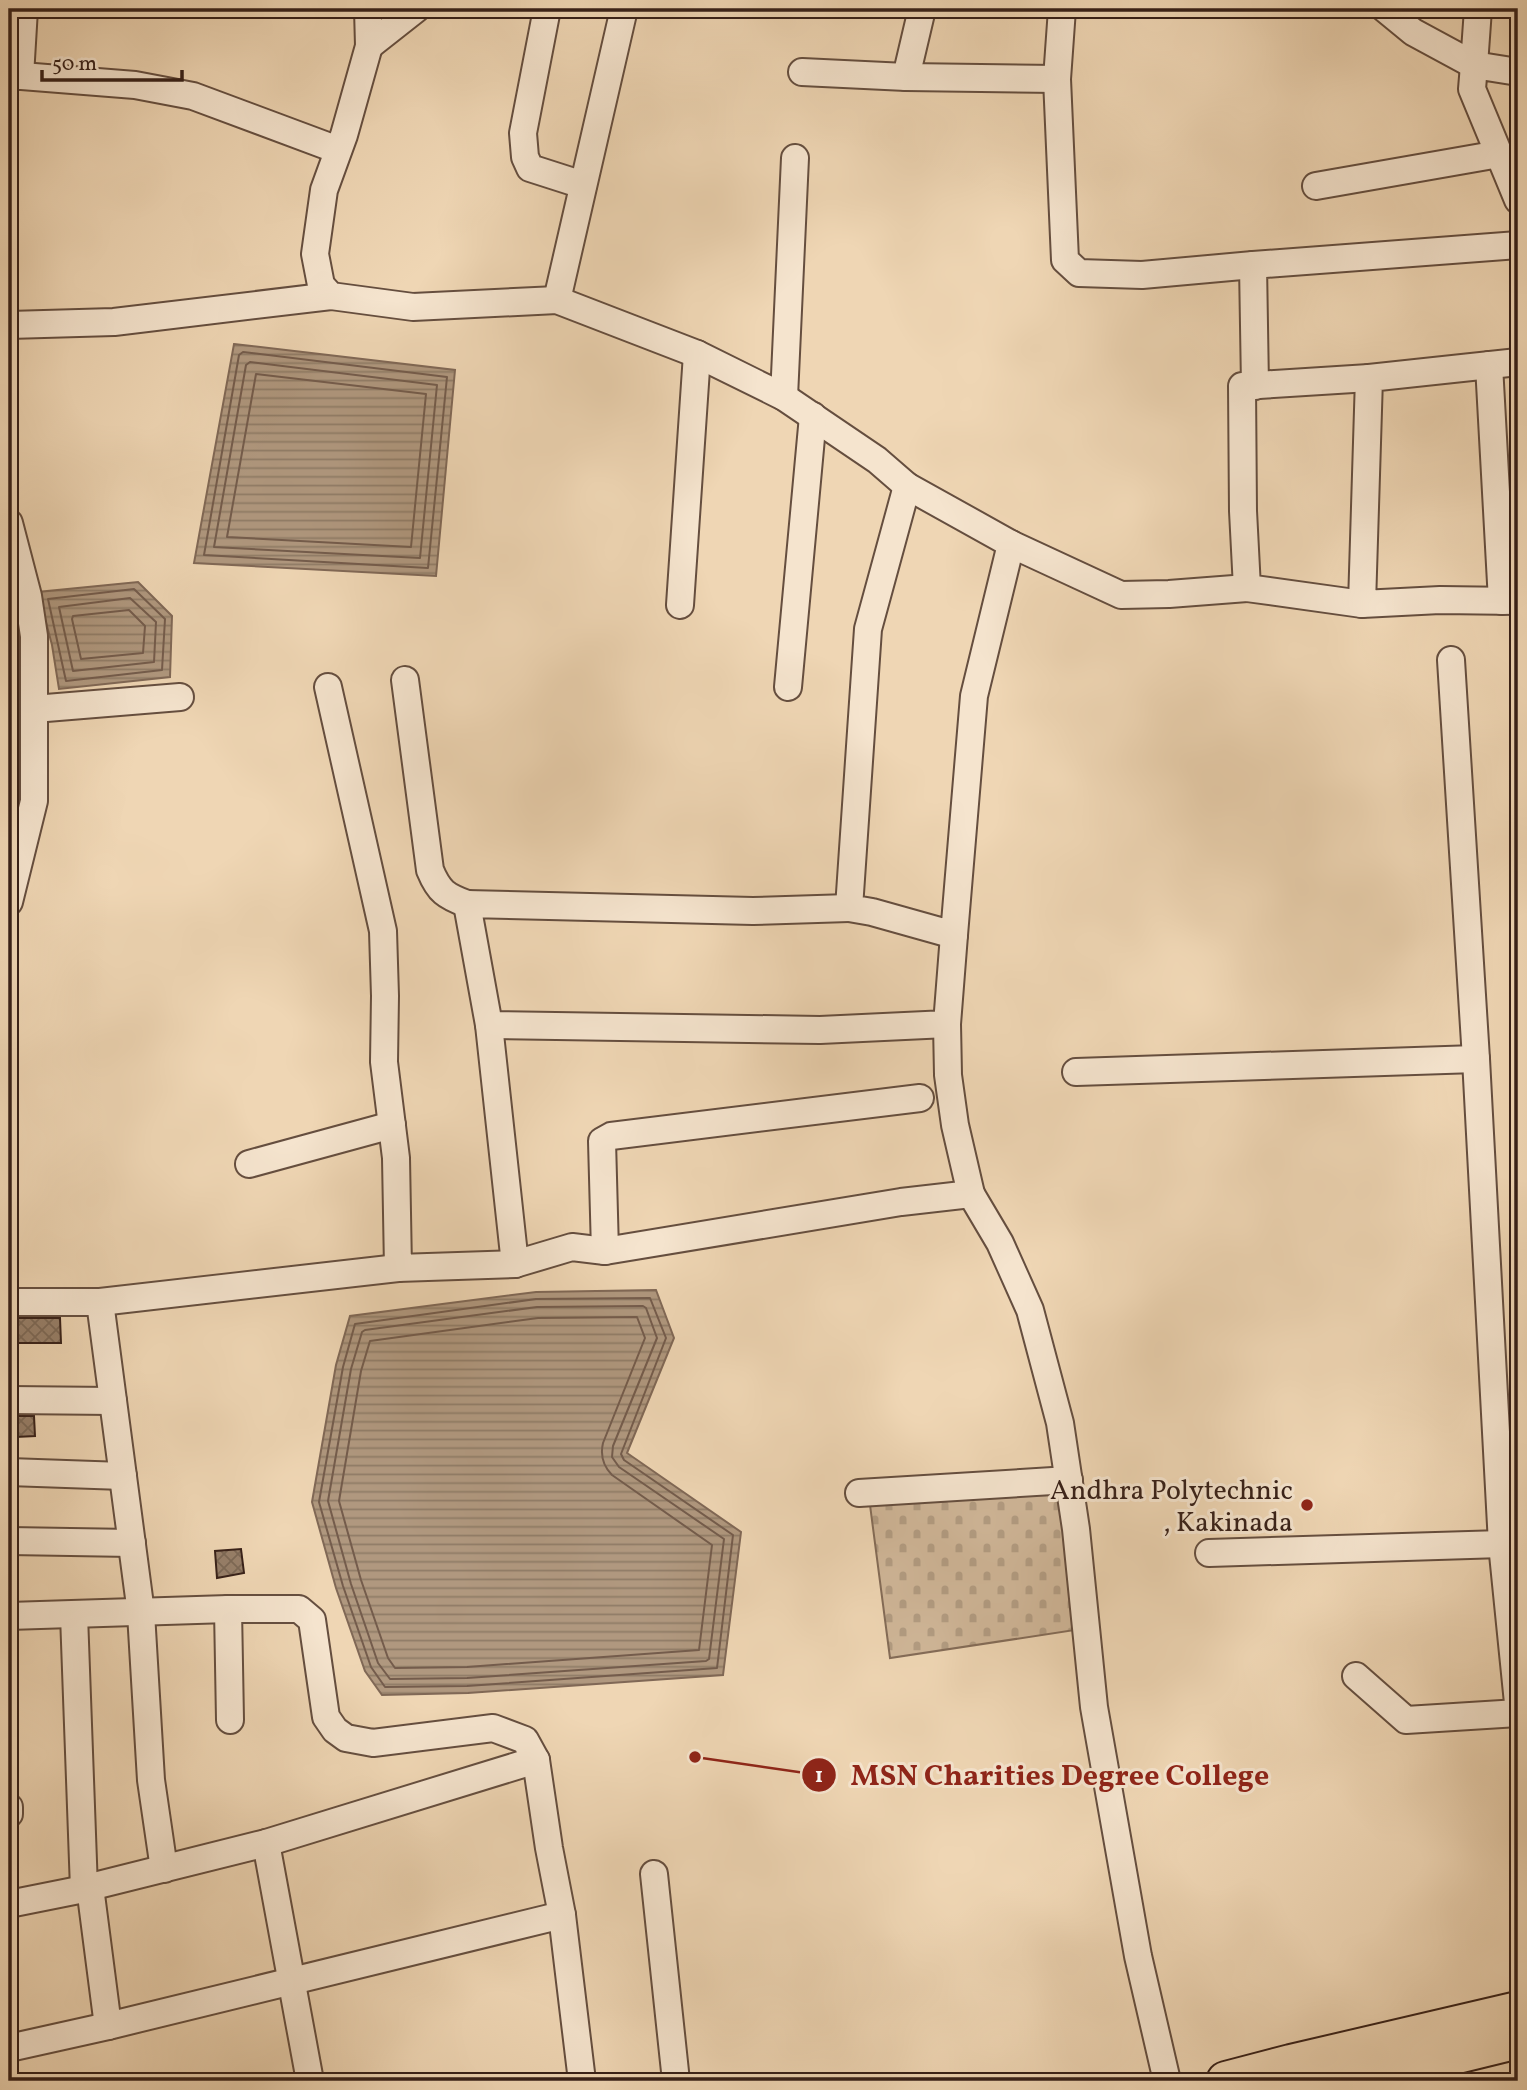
<svg xmlns="http://www.w3.org/2000/svg" width="1527" height="2090" font-family="Vollkorn,serif">
<style>
.cemetery{fill:url(#cemetery-stones);stroke:#846c58;stroke-width:2}
.water{fill:url(#water-rules);stroke:#806856;stroke-width:2}
.lines{fill:none;stroke-linecap:round;stroke-linejoin:round}
.shore{stroke:#745c4c;stroke-width:2}
.building{fill:url(#building-cross-hatch);stroke:#372018;stroke-width:2}
.minor-casing{stroke:#654e3f;stroke-width:30}
.highway-casing{stroke:#372018;stroke-width:42}
.minor{stroke:#f5e4ce;stroke-width:26}
.highway{stroke:#efd6b4;stroke-width:38}
.poi-dot{fill:#8f2418;stroke:#f5e4ce;stroke-width:2.5}
.labels{text-anchor:middle;stroke-width:6;stroke-linejoin:round;paint-order:stroke}
.poi-label{font-size:28px;fill:#372018;stroke:#f5e4ce;text-anchor:end}
.leader{fill:none;stroke:#8f2418;stroke-width:2.5}
.callout-dot{fill:#8f2418;stroke:#f5e4ce;stroke-width:2.5}
.mark-label{font-size:21px;text-anchor:middle;font-weight:bold;fill:#fff}
.callout-label{font-size:30px;text-anchor:middle;font-weight:bold;fill:#8f2418;stroke:#f5e4ce;stroke-width:6;stroke-linejoin:round;paint-order:stroke}
</style>
<defs>
<pattern id="cemetery-stones" width="16" height="16" patternUnits="userSpaceOnUse" patternTransform="scale(1.75)"><rect width="16" height="16" fill="#d0b799"/><path d="M2 7V4a2 2 0 0 1 4 0v3zM10 15v-3a2 2 0 0 1 4 0v3z" fill="#b39d83"/></pattern>
<pattern id="water-rules" width="6" height="5" patternUnits="userSpaceOnUse" patternTransform="scale(1.75)"><rect width="6" height="5" fill="#b0987f"/><path d="M0 2.5h6" fill="none" stroke="#907c67"/></pattern>
<pattern id="building-cross-hatch" width="8" height="8" patternUnits="userSpaceOnUse" patternTransform="scale(1.75)"><rect width="8" height="8" fill="#977f69"/><path d="M0 0l8 8M0 8l8-8" fill="none" stroke="#7c6855"/></pattern>
</defs>
<rect width="100%" height="100%" fill="#efd6b4"/>
<filter id="stains"><feTurbulence type="fractalNoise" baseFrequency=".00286" numOctaves="4"/><feColorMatrix values="0 0 0 0 .2 0 0 0 0 .09 0 0 0 0 .02 0 0 0 .5 -.17"/></filter>
<radialGradient id="worn" r=".72"><stop offset=".6" stop-color="#630" stop-opacity="0"/><stop offset="1" stop-color="#630" stop-opacity=".3"/></radialGradient>
<path class="cemetery" d="M1059 1491 1075 1630 890 1658 870 1505Z"/>
<g class="water">
<path d="M234 344 455 370 436 576 194 563Z"/>
<path d="M138 582 172 616 170 677 59 689 52 645 38 592Z"/>
<path d="M656 1290 674 1338 627 1453 741 1532 723 1675 468 1693 382 1695 365 1671 336 1588 312 1502 336 1365 350 1316 536 1292Z"/>
</g>
<g class="lines">
<g class="shore">
<path d="M243 352 447 377 428 568 204 555 239 355Z"/>
<path d="M250 362 437 385 420 558 214 547 246 365Z"/>
<path d="M256 374 426 394 411 547 227 537Z"/>
<path d="M134 589 165 619 162 670 66 681 48 599Z"/>
<path d="M130 598 156 622 154 662 73 671 59 607Z"/>
<path d="M129 610 145 626 143 653 81 659 72 619 73 616Z"/>
<path d="M650 1298 666 1338 621 1454 624 1460 733 1535 717 1668 467 1686 385 1687 371 1667 343 1586 319 1502 343 1367 355 1324 536 1299Z"/>
<path d="M537 1307 643 1306 646 1308 657 1338 613 1446 612 1457 619 1467 724 1539 709 1659 706 1661 467 1678 390 1679 378 1663 351 1584 328 1501 351 1369 362 1332 365 1330Z"/>
<path d="M637 1317 645 1338 603 1443C600 1456 603 1466 612 1475L712 1545 699 1650 467 1667 395 1668 388 1658 361 1580 339 1501 361 1371 370 1341 538 1318Z"/>
</g>
</g>
<g class="building">
<path d="M9 1318H60L61 1343H9Z"/>
<path d="M15 1416H34L35 1436 16 1437Z"/>
<path d="M241 1549 244 1573 217 1578 215 1551Z"/>
</g>
<g class="lines">
<defs>
<g id="minor">
<path d="M368 9 369 46 344 135 324 190 315 254 321 285 331 296 413 307 557 300 697 354 784 397 877 460 907 486 1011 544 1121 595 1169 594 1247 588"/>
<path d="M547 9 523 133 525 157 530 168 583 185"/>
<path d="M1062 9 1057 79 1065 260 1079 273 1142 275 1253 265"/>
<path d="M1385 9 1413 32 1474 65 1478 9"/>
<path d="M369 46 416 9"/>
<path d="M802 72 906 77 1057 79"/>
<path d="M1518 72 1474 65 1472 89 1518 200"/>
<path d="M9 75 135 85 193 96 338 150"/>
<path d="M20 76 24 9"/>
<path d="M906 77 922 9"/>
<path d="M1316 186 1499 154"/>
<path d="M557 300 624 9"/>
<path d="M9 325 114 322 331 296"/>
<path d="M1518 362 1369 378 1362 604 1440 600 1518 601"/>
<path d="M1489 365 1502 601"/>
<path d="M1255 386 1253 265 1518 245"/>
<path d="M784 397 795 158"/>
<path d="M907 486 868 629 849 908 872 912 954 935 974 696 1011 544"/>
<path d="M9 523 28 596 34 636V801L9 902"/>
<path d="M1362 604 1247 588 1243 511 1242 386 1369 378"/>
<path d="M680 605 697 354"/>
<path d="M1451 660 1476 1059 1502 1544 1518 1703"/>
<path d="M405 680 430 870C439 892 446 896 467 904"/>
<path d="M328 687 383 931 385 996 384 1062 396 1158 398 1268 515 1264 572 1247 605 1251 901 1202 971 1194 955 1125 948 1075 947 1024"/>
<path d="M788 687 813 416"/>
<path d="M34 709 180 697"/>
<path d="M849 908 753 911 467 904 489 1025 820 1030 947 1024 954 935"/>
<path d="M489 1025 515 1264"/>
<path d="M1076 1072 1476 1059"/>
<path d="M249 1164 392 1125"/>
<path d="M971 1194 1000 1243 1030 1310 1060 1423 1076 1529 1094 1707 1138 1956 1167 2081"/>
<path d="M605 1251 602 1141 611 1136 920 1098"/>
<path d="M9 1302H100L141 1613 151 1780 164 1869"/>
<path d="M100 1302 398 1268"/>
<path d="M9 1400 113 1401"/>
<path d="M9 1472 123 1476"/>
<path d="M859 1493 1069 1480"/>
<path d="M9 1541 132 1543"/>
<path d="M1209 1553 1502 1544"/>
<path d="M228 1609 230 1720"/>
<path d="M74 1615 84 1889 90 1887 108 2026"/>
<path d="M9 1616 228 1609H299L312 1620 326 1717 335 1730 346 1738 373 1743 493 1728 525 1740 536 1760 549 1848 562 1915 582 2081"/>
<path d="M1356 1676 1406 1720 1518 1713"/>
<path d="M9 1807V1814"/>
<path d="M266 1843 310 2081"/>
<path d="M654 1874 676 2081"/>
<path d="M90 1887 266 1843 536 1760"/>
<path d="M9 1904 84 1889"/>
<path d="M9 2048 108 2026 562 1915"/>
</g>
<g id="highway">
<path d="M1226 2081 1291 2064 1518 2011"/>
<path d="M1347 2081 1518 2039"/>
</g>
</defs>
<use href="#minor" class="minor-casing"/>
<use href="#highway" class="highway-casing"/>
<use href="#minor" class="minor"/>
<use href="#highway" class="highway"/>
</g>
<circle class="poi-dot" cx="1307" cy="1505" r="7"/>
<g class="labels">
<g class="poi-label">
<text x="1293" y="1499">Andhra Polytechnic<tspan x="1293" dy="32">, Kakinada</tspan></text>
</g>
</g>
<path class="leader" d="M695 1757L819 1775"/>
<g class="callout-dot">
<circle cx="695" cy="1757" r="7"/>
<circle cx="819" cy="1775" r="18"/>
</g>
<g class="mark-label">
<text x="819" y="1782">1</text>
</g>
<g class="callout-label">
<text x="1060" y="1785">MSN Charities Degree College</text>
</g>
<rect width="1527" height="2090" fill="none" stroke="#efd6b4" stroke-width="35"/>
<rect x="10" y="10" width="1506" height="2069" fill="none" stroke="#372018" stroke-width="3.5"/>
<rect x="18" y="18" width="1492" height="2055" fill="none" stroke="#372018" stroke-width="2"/>
<path d="M42 70v10h140v-10" fill="none" stroke="#372018" stroke-width="3.5"/>
<text x="52" y="70" font-size="21" fill="#372018" stroke="#f5e4ce" stroke-width="5" paint-order="stroke">50 m</text>
<rect width="100%" height="100%" filter="url(#stains)"/>
<rect width="100%" height="100%" fill="url(#worn)"/>
</svg>
